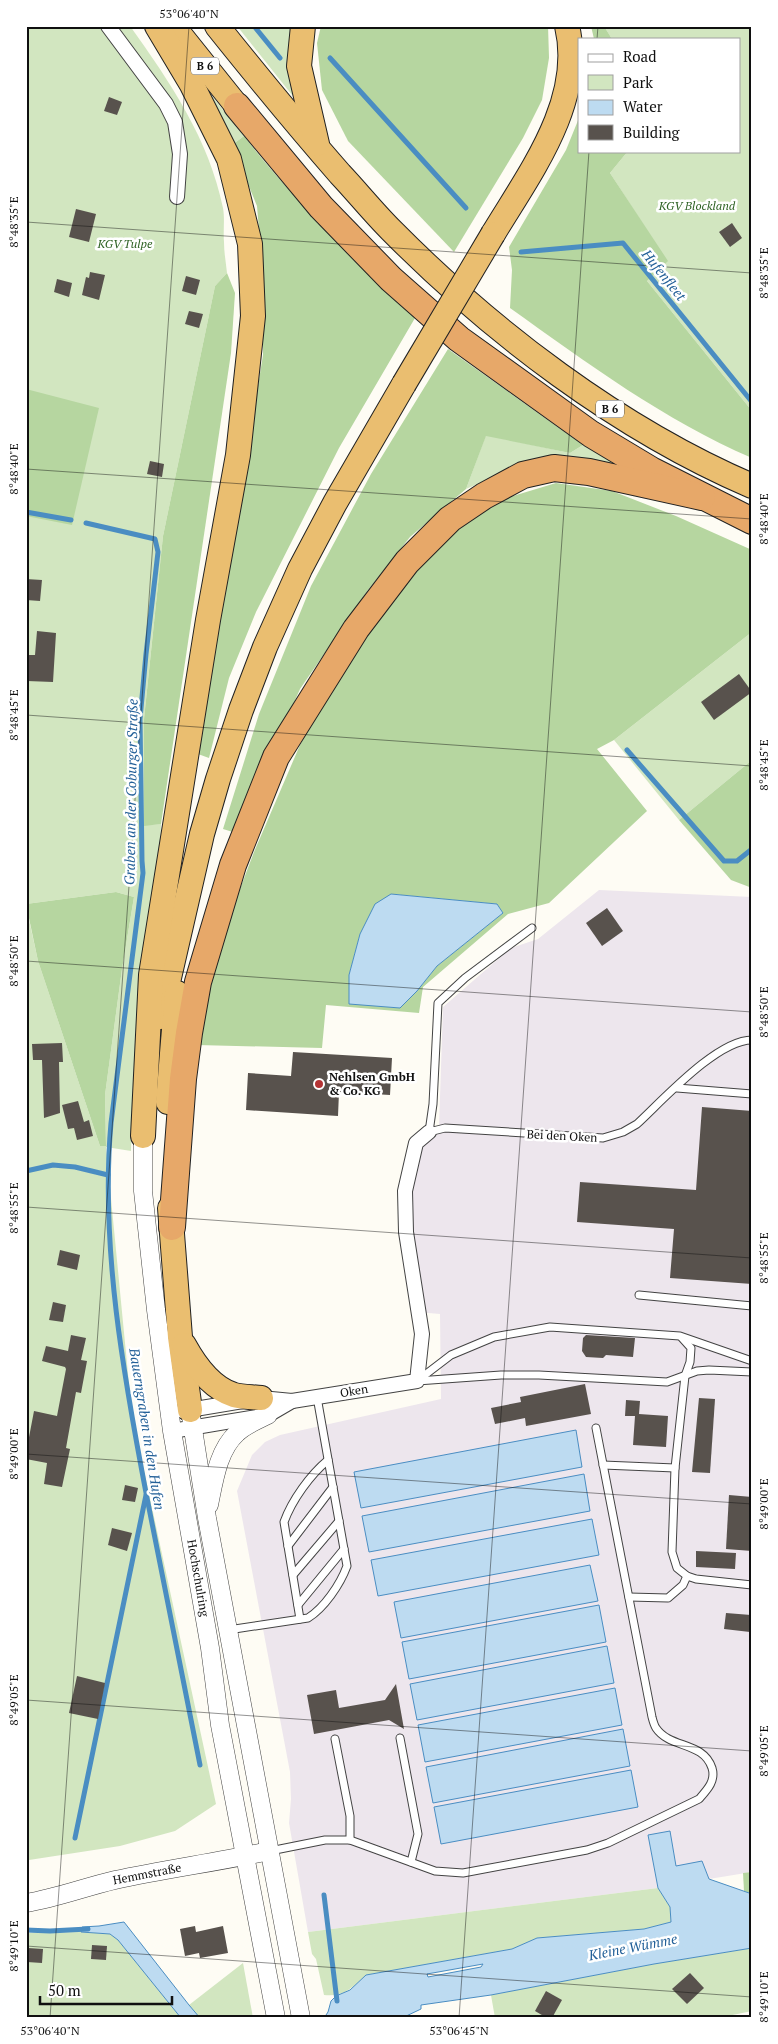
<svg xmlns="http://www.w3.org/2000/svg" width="778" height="2044" font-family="'PT Serif',serif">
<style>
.industrial{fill:#ede6ed}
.green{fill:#d2e6c0}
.forest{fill:#b6d6a0;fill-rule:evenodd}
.water{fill:#bddbf1;stroke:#4a8dc2;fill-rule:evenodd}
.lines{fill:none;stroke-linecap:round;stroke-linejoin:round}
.stream{stroke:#4a8dc2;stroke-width:5}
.building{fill:#58524d}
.service-casing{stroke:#434343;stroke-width:9}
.minor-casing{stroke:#434343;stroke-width:16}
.tertiary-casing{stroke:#434343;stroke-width:19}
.trunk-casing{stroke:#212121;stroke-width:26}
.motorway-casing{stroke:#212121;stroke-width:28}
.service{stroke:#fff;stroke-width:7}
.minor{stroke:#fff;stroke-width:14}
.tertiary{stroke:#fff;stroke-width:18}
.trunk{stroke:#eabe70;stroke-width:24}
.motorway{stroke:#e7a869;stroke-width:26}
.trunk-bridge-casing{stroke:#212121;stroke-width:26;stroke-linecap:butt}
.trunk-bridge{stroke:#eabe70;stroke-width:24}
.ticks{fill:none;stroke:#101010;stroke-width:1;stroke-opacity:0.45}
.poi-dot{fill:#b43334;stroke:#fff;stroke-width:2}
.labels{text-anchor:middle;stroke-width:5;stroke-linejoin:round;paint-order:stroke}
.shield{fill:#fff;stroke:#585858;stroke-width:1}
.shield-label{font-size:11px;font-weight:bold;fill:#101010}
.park-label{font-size:12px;font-style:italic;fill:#2f6325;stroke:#fff}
.poi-label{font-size:12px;font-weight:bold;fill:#101010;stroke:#fff;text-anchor:start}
.street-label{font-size:12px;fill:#101010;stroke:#fff}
.water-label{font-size:14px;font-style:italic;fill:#236098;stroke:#fff}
.neatline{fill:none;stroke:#101010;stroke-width:2}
.ticks-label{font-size:12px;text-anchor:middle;fill:#101010}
</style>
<rect width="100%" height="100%" fill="#fefcf4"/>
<path class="industrial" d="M599 890 752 897V1872L709 1879 704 1869 676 1866 670 1832 648 1835 658 1888 308 1932 289 1823 291 1799 290 1772 237 1491 252 1455 265 1442 280 1435 441 1399 440 1314 417 1312 401 1222 410 1149 439 1127 443 1007 511 948 538 939Z"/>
<g class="green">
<path d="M26 26H130C170 82 209 139 223 208 225 219 223 231 224 242 224 253 226 263 227 273L215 286 163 536 144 719V825L161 824 159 877 133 1082 131 1151 106 1147 132 1415 216 1804 175 1831 120 1846 29 1860 26 1865V906L38 961 100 1146H106L105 1095 122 969 134 897 116 892 26 904Z"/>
<path d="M237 26H297L300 105Z"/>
<path d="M604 26H752V411L647 281 667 261 610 173 628 151H739V39H612Z"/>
<path d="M183 60 244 136 232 145Z"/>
<path d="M486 435 570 453 583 445 640 478 522 465 466 489Z"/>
<path d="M752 632V760L679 820 614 740Z"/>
<path d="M658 1888 670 1907 671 1922 644 1929 537 1938 512 1949 366 1975C352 1988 344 1997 324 1995L316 1959 312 1954 308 1932Z"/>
<path d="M81 1932 110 1934 118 1940 181 2018H26V1933Z"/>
<path d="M752 1948V2011L718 2018H495L491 1995 654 1964Z"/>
<path d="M243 1963 253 2018H200L189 2005Z"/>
</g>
<g class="forest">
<path d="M321 26H548L549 58 542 100 523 138 454 252 348 141 322 90 317 43Z"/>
<path d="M591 26H604L612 39H594Z"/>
<path d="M579 118V151H628L610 173 668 261 647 281 752 411V458C664 420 587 363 510 308L512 270 509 247 566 150Z"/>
<path d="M244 136C295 202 356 259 415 318L339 448 256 612 229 678 209 758 198 754 263 355V278L257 206 232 145Z"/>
<path d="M227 273 235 293 231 353 161 824 144 826V719L163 536 215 286Z"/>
<path d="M448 349 583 445 570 453 486 436 466 489 410 537 368 590 300 689 236 833 223 829 259 714 311 586 371 474Z"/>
<path d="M26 389 99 408 72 525 26 516Z"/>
<path d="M556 483 612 491 676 516 752 550V632L614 740 597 749 647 811 549 903 508 914 423 987 419 1013 326 1005 322 1048 197 1045 207 995 232 910 254 852 300 745 340 673 394 598 445 538 503 499ZM391 894 497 904 503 913 437 966 417 991 400 1008 349 1003V975L360 934Z"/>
<path d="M752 760V888L731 880 679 820Z"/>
<path d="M116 892 134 897 122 969 105 1095 106 1146H100L38 961 26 904Z"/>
<path d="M752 1872V1894L744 1891 743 1873Z"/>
</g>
<g class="water">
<path d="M391 894 497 904 503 913 437 966 417 991 400 1008 349 1004V975L360 934 375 904Z"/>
<path d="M576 1430 582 1467 361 1508 354 1472Z"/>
<path d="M584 1474 590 1511 369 1552 362 1516Z"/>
<path d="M592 1519 599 1555 378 1596 371 1560Z"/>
<path d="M590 1565 598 1601 401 1638 394 1602Z"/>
<path d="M599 1605 606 1642 409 1679 402 1642Z"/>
<path d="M607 1646 614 1683 417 1720 410 1684Z"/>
<path d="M615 1688 622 1725 425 1762 418 1725Z"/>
<path d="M623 1729 630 1766 433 1803 426 1767Z"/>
<path d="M631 1770 638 1807 441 1844 434 1807Z"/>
<path d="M670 1831 676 1866 702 1861 709 1879 752 1894V1948L654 1964 491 1995 421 2005V2009L402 2018H324L328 2012 331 2001 336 1996 350 1990 366 1975 512 1949 537 1938 644 1929 671 1922 670 1907 658 1888 648 1835ZM483 1964 481 1967 428 1977 427 1974Z"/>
<path d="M124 1922 189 2005 200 2018H181L118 1940 110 1934 81 1932 82 1927 99 1926Z"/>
</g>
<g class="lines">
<g class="stream">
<path d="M254 26 280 58"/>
<path d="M330 58 466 208"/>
<path d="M521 252 623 243 752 402"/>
<path d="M26 512 71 520"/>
<path d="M86 523 155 539 158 552 146 654 140 719 142 861 143 873 111 1123C100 1246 124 1378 147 1498 165 1587 182 1676 200 1765"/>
<path d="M627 750 724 861H737L752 849"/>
<path d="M26 1171 53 1165 75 1167 108 1175"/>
<path d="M75 1838 146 1495"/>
<path d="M324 1895 337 2001"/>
<path d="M26 1930 50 1931 88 1929"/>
</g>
</g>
<g class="building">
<path d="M109 97 122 102 117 115 104 111Z"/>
<path d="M76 209 96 214 89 242 69 237Z"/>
<path d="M732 223 742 238 730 247 719 232Z"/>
<path d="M90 272 105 275 99 300 82 295 86 277 89 278Z"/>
<path d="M186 276 200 280 196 295 182 291Z"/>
<path d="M57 279 72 283 69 297 54 292Z"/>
<path d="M189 311 203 314 199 328 185 324Z"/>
<path d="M150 461 164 464 162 477 147 474Z"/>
<path d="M26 579 42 580 40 601 26 600Z"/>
<path d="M37 631 56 633 53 682 27 681 29 655H35Z"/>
<path d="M739 674 752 692 714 720 701 702Z"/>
<path d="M607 908 623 931 602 946 586 923Z"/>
<path d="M62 1043 63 1062H59L60 1113 44 1118 42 1060H33L32 1044Z"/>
<path d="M293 1052 392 1058 390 1095 339 1092 338 1116 246 1110 248 1073 291 1076Z"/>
<path d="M78 1101 84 1122 89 1120 93 1136 77 1140 74 1128 68 1129 62 1105Z"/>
<path d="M702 1107 752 1111V1284L670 1278 674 1229 577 1222 580 1182 696 1190Z"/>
<path d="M60 1250 80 1255 77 1270 57 1265Z"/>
<path d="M53 1302 66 1305 63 1322 49 1320Z"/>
<path d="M71 1335 86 1338 81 1360 87 1361 81 1393 76 1392 66 1448 70 1449 62 1487 44 1484 47 1463 26 1459V1453L34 1411 57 1416 66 1369 65 1367 42 1361 46 1346 68 1351Z"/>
<path d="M586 1335 635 1338 633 1357 606 1355 603 1358 586 1357 582 1351 583 1338Z"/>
<path d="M585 1384 591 1414 526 1426 525 1418 495 1424 491 1408 521 1402 520 1397Z"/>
<path d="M699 1398 715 1399 710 1473 692 1472Z"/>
<path d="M626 1400 640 1401 639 1414 668 1416 666 1447 633 1445 635 1416H625Z"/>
<path d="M125 1485 138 1488 135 1502 122 1500Z"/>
<path d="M729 1495 752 1497V1551L726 1549Z"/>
<path d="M112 1528 132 1533 127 1551 108 1545Z"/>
<path d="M696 1551 736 1553 735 1569 696 1567Z"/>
<path d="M726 1613 751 1615 750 1632 724 1629Z"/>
<path d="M77 1676 105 1683 98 1719 69 1713Z"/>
<path d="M396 1684 404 1729 389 1720 314 1734 307 1695 336 1690 339 1708 385 1700Z"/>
<path d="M195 1926 196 1932 223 1926 228 1953 200 1958 199 1953 185 1956 180 1929Z"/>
<path d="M92 1945 107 1946 106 1960 91 1959Z"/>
<path d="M28 1948 43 1949 42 1963 27 1962Z"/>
<path d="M690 1973 704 1988 687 2004 672 1989Z"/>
<path d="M546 1991 562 2000 552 2018H547L535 2011Z"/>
</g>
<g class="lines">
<defs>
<g id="service">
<path d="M532 928 465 978 438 1003 433 1104 429 1132 445 1128 603 1138 623 1132 637 1124C663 1100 717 1040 752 1040"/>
<path d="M677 1088 752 1094"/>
<path d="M639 1295 752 1306"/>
<path d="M682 1338 691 1348 690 1362 685 1376 675 1468 672 1552 677 1568 687 1576 696 1579 752 1585"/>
<path d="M417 1381 451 1355 494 1337 550 1327 680 1336 752 1361"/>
<path d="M417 1381 501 1375H539L667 1382 697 1371 709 1370 752 1372"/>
<path d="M603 1465 675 1468"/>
<path d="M288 1546 333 1487"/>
<path d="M293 1575 339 1521"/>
<path d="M629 1597 668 1598 683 1585 687 1576"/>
<path d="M298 1605 344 1549"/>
<path d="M300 1619 284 1522C292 1500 310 1475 328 1460"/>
<path d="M228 1630 308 1618C324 1608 340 1585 347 1566L317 1397"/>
<path d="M400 1738 418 1834 411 1862"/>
<path d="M335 1739 350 1816V1840"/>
<path d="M270 1851 325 1840H350L435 1871 463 1873 587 1850 608 1843 699 1799C707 1790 716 1781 712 1768 703 1741 670 1749 656 1728 654 1725 653 1721 652 1717L596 1428"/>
</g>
<g id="minor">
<path d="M108 26 166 104 175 122 180 154 177 197"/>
<path d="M183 1411 261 1398 292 1401 417 1381 422 1334 406 1232 405 1191 416 1143 429 1132"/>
<path d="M172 1431 268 1415 292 1401"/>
</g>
<g id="tertiary">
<path d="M143 1136V1191L156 1310 172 1431 210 1648 220 1725 276 2018"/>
<path d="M190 1410 207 1518 301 2018"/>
<path d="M209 1505C214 1481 218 1450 237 1433 245 1425 258 1420 268 1415"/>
<path d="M26 1903C57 1898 85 1887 115 1880 166 1869 218 1862 269 1851"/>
</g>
<g id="trunk">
<path d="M173 26 237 106"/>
<path d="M217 26C257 76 298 126 340 174 357 192 373 212 391 230 492 332 619 429 752 486"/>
<path d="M303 26 299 66 317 144"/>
<path d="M493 234C529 174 585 101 567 26"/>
<path d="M160 1017 202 834 218 779 241 710 265 647 300 569 335 503 404 384"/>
<path d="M168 1102 177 993"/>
<path d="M143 1136 151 975 208 620 238 455 253 316 250 244 229 159 191 83 157 26"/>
<path d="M170 1208 180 1337 190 1410"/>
<path d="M184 1345C195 1365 211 1388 234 1395 242 1397 253 1397 261 1398"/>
</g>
<g id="motorway">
<path d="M237 106 321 207 391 279 459 339 591 434 651 470 752 521"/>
<path d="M172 1227 183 1079 189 1033 198 982 233 865 276 757 356 629 407 562 450 519 484 496 523 475 554 468 589 472 702 497"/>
</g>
</defs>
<use href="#service" class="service-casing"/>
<use href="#minor" class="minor-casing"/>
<use href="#tertiary" class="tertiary-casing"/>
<use href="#trunk" class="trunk-casing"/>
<use href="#motorway" class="motorway-casing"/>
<use href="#service" class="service"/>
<use href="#minor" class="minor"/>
<use href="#tertiary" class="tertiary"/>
<use href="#trunk" class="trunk"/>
<use href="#motorway" class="motorway"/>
<defs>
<path id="trunk-bridge" d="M404 384 493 234"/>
</defs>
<use href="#trunk-bridge" class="trunk-bridge-casing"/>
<use href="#trunk-bridge" class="trunk-bridge"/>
</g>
<path class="ticks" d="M746 26 752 27M597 39 598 26M26 222 752 273M26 469 752 519M26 715 752 766M26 961 752 1012M26 1207 752 1258M26 1454 752 1504M26 1700 752 1751M26 1946 752 1997M50 2018 189 26M459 2018 589 151"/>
<circle class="poi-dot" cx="319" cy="1084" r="5"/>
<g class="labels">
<g class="shield">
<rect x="191" y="57.5" width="28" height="17" rx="4"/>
<rect x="596" y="400.5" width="28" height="17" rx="4"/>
</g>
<g class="shield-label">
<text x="205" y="70">B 6</text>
<text x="610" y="413">B 6</text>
</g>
<g class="park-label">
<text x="697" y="210">KGV Blockland</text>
<text x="125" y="248">KGV Tulpe</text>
</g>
<g class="poi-label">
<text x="329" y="1081">Nehlsen GmbH<tspan x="329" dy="14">&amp; Co. KG</tspan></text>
</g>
<g class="street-label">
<text transform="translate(562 1136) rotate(3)" y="4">Bei den Oken</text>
<text transform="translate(354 1391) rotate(-9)" y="4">Oken</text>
<text transform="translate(198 1578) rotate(80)" y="4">Hochschulring</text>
<text transform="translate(147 1874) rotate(-11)" y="4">Hemmstraße</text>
</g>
<g class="water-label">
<text transform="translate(664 275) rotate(51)" y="5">Hufenfleet</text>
<text transform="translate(131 792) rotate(-89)" y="5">Graben an der Coburger Straße</text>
<text transform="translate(147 1429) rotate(81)" y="5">Bauerngraben in den Hufen</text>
<text transform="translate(633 1947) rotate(-11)" y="5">Kleine Wümme</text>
</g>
</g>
<rect width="778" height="2044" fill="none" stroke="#ffffff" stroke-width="55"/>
<rect x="578" y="38" width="162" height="115" fill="#ffffff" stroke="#9f9f9f"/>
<rect x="588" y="54" width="25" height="8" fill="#ffffff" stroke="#9f9f9f"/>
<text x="623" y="62" font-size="15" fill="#101010">Road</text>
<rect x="588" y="75" width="25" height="15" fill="#d2e6c0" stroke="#9f9f9f"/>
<text x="623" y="88" font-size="15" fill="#101010">Park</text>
<rect x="588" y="100" width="25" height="15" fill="#bddbf1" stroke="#9f9f9f"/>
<text x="623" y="112" font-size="15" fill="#101010">Water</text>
<rect x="588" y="125" width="25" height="15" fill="#58524d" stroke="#9f9f9f"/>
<text x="623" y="138" font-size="15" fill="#101010">Building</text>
<path d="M40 1996v8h132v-8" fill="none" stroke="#101010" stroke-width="2.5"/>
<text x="48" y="1996" font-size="15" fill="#101010" stroke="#ffffff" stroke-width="4" paint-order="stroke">50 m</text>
<rect x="28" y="28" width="722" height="1988" class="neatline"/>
<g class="ticks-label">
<text x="189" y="18">53°06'40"N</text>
<text transform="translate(14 222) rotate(-90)" y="4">8°48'35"E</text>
<text transform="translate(764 273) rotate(-90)" y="4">8°48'35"E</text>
<text transform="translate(14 469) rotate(-90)" y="4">8°48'40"E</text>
<text transform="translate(764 519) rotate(-90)" y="4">8°48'40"E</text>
<text transform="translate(14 715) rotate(-90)" y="4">8°48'45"E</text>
<text transform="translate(764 765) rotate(-90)" y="4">8°48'45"E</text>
<text transform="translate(14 961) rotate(-90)" y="4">8°48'50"E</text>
<text transform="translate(764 1012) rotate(-90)" y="4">8°48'50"E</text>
<text transform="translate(14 1208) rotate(-90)" y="4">8°48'55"E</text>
<text transform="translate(764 1258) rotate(-90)" y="4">8°48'55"E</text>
<text transform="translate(14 1454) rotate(-90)" y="4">8°49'00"E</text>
<text transform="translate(764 1504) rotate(-90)" y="4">8°49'00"E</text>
<text transform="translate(14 1700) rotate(-90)" y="4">8°49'05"E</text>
<text transform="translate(764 1751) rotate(-90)" y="4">8°49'05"E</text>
<text transform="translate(14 1946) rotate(-90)" y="4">8°49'10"E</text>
<text transform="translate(764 1997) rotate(-90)" y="4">8°49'10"E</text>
<text x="50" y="2035">53°06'40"N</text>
<text x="459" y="2035">53°06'45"N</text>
</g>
</svg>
